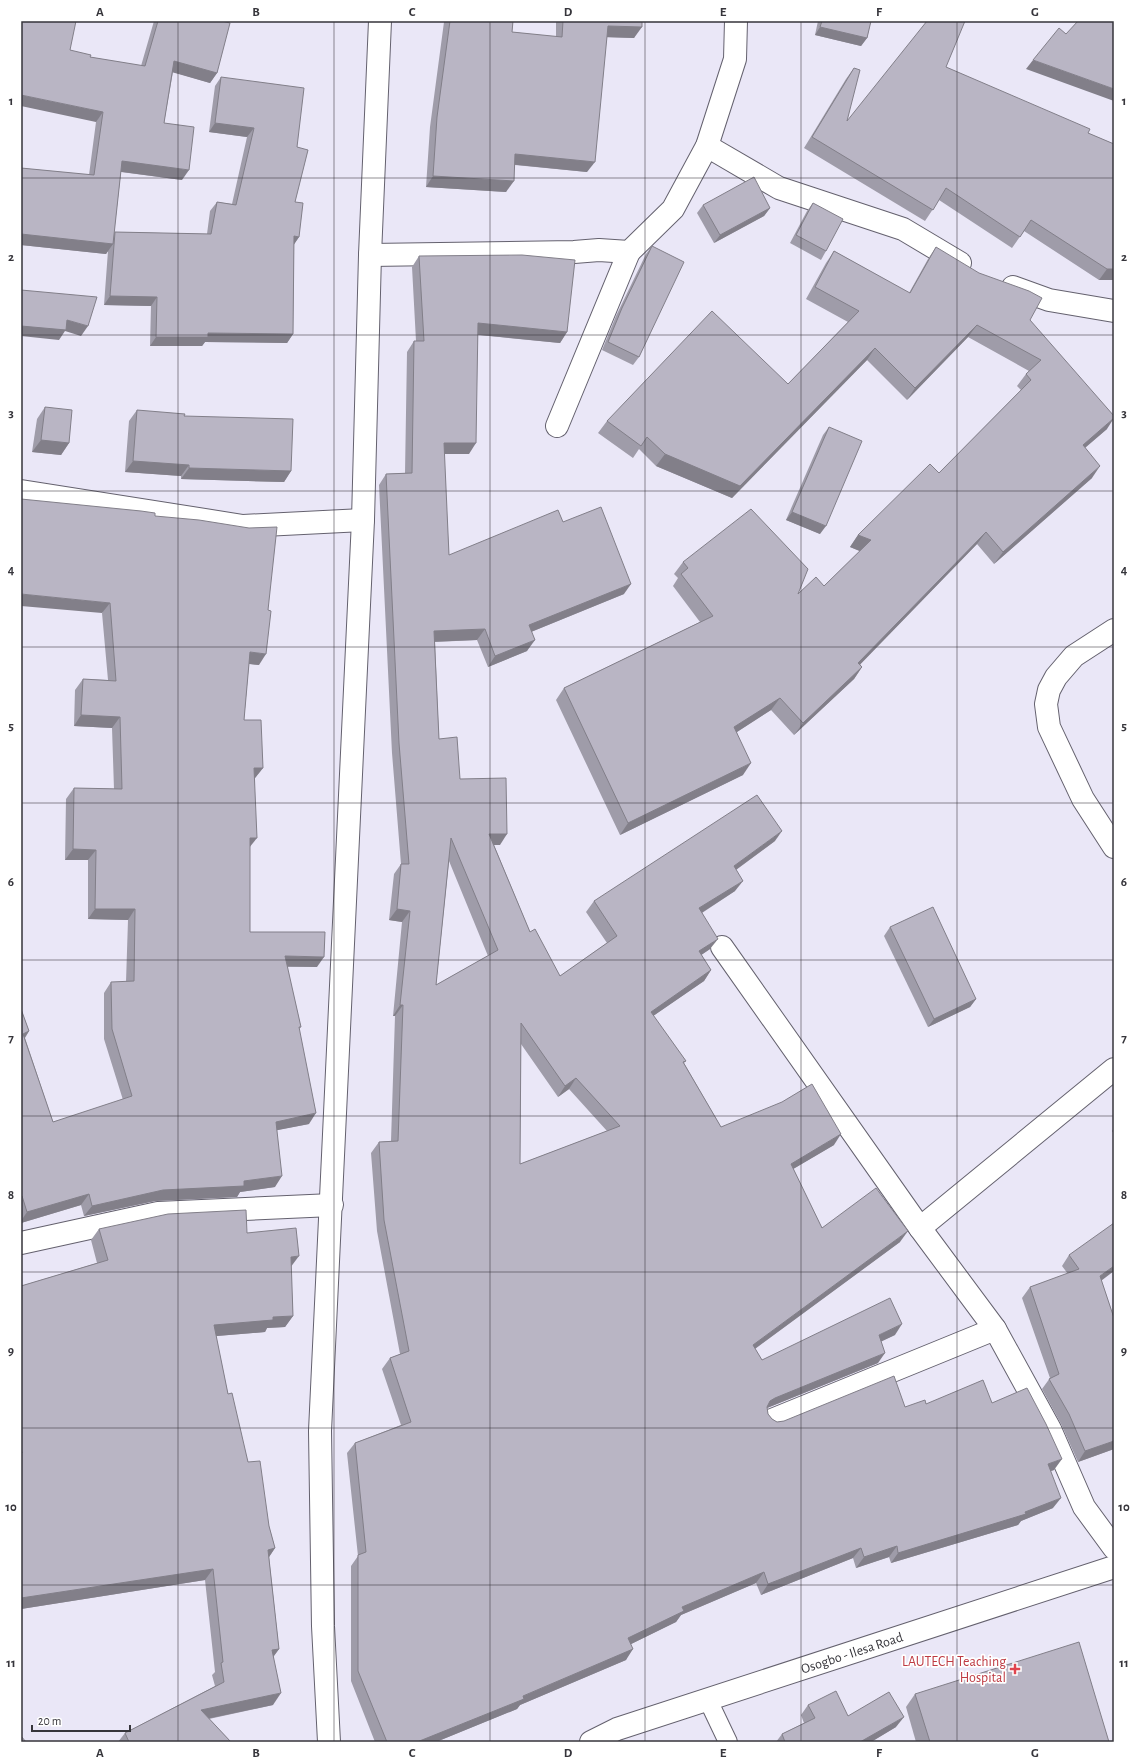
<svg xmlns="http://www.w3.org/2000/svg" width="1135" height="1763" font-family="'Alegreya Sans',sans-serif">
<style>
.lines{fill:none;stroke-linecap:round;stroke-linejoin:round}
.service-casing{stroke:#64616e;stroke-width:20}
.minor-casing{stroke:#64616e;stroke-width:24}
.tertiary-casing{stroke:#64616e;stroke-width:24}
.primary-casing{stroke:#64616e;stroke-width:24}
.service{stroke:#fff;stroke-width:18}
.minor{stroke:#fff;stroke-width:22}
.tertiary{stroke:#fff;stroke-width:22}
.primary{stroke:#fff;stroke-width:22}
.wall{fill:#9f9ca9;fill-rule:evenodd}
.shaded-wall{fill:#827f89}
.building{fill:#b9b5c4;stroke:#827f89;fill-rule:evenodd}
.grid{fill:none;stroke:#36353b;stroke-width:1;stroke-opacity:0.55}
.health-dot{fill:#e0444e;stroke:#fff;stroke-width:1.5}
.labels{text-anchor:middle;stroke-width:3.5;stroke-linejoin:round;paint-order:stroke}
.street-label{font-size:14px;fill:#36353b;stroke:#fff}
.health-label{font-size:14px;fill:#be3a42;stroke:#fff;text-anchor:end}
.neatline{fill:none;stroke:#36353b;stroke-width:1.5}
.grid-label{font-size:13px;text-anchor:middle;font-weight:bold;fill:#36353b}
</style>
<rect width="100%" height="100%" fill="#eae7f7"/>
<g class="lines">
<defs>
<path id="service" d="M708 1700 728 1742"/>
<g id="minor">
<path d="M707 146 779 188 903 229 960 263"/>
<path d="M370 255 574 252 599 250 629 252 673 209 707 146 735 59 736 21"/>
<path d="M1013 287 1049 300 1114 311"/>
<path d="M557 426 629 252"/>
<path d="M21 491 243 526 363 520"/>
<path d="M1114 630 1074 656 1056 677 1049 690 1046 704 1049 727 1083 799 1114 847"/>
<path d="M722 947 920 1228 995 1329 1050 1429 1084 1507 1114 1548"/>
<path d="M920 1228 1114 1069"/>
<path d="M21 1243 158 1213 332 1205"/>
<path d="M772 1420 995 1329"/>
</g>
<path id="tertiary" d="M329 1742 323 1626 320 1431 363 520 370 255 380 21"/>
<g id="primary">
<path id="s1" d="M591 1742 617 1729 1114 1567"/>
</g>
</defs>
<use href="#service" class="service-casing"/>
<use href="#minor" class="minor-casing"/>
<use href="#tertiary" class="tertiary-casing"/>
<use href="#primary" class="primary-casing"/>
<use href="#service" class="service"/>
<use href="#minor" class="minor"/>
<use href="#tertiary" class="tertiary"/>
<use href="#primary" class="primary"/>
</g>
<g class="wall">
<path d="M154 21H222L217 73 210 83 173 72 164 123 182 180 121 172 114 233 115 232 207 234 210 211 217 202 232 204 247 137 209 132 215 86 221 77 297 147 295 202 299 237 294 244 293 334 287 343 205 342 202 346H150L151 306 104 305 108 251 106 254 21 245V168L89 175 96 122 70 50 90 57 141 66Z"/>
<path d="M416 21H513L512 32 556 37V21H642L634 38 607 37 587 172 515 165 506 192 426 187 430 127 444 22Z"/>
<path d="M818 21H871L867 38 861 46 815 35Z"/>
<path d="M946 67 1088 133 1114 144V280H1099L1024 231 1012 248 939 200 925 221 804 148 846 79 854 68 847 121Z"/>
<path d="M813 203 826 251 821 260 790 243 807 211Z"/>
<path d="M703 205 770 208 764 216 714 243 697 213Z"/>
<path d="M652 246 639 357 633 365 602 350 616 316 646 254Z"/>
<path d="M936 247 1030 320 1107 429 1085 448 1092 478 994 564 977 544 860 664 862 667 854 679 794 735 771 710 737 732 743 775 620 835 556 700 564 688 700 622 673 586 678 578 674 574 683 562 798 594 824 586 860 551 850 547 858 535 939 473 1021 390 1017 386 1026 374 1029 371 968 337 907 400 867 360 732 498 656 466 639 449 633 458 598 433 607 421 788 384 848 322 806 299 826 263 834 251 909 293 928 259Z"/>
<path d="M419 256 567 332 560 343 478 335 469 454H444L449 555 563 522 624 594 531 632 527 651 488 667 477 640 435 642 439 739 460 779 500 845H494L530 932 560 976 607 943 586 912 594 901 775 841 736 870 735 891 702 913 710 949 701 955 711 970 704 981 653 1016 686 1061 684 1063 721 1127 834 1145 793 1169 822 1228 900 1242 755 1349 762 1360 895 1335 881 1341 878 1363 767 1408 768 1414 772 1419 777 1422 905 1407 926 1404 992 1403 1054 1470 1051 1471 1053 1508 1021 1521 1018 1525 891 1563 889 1557 856 1568 853 1558 761 1595 756 1583 681 1615 676 1622 631 1644 626 1660 520 1705 517 1709 436 1742H375L351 1681V1566L358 1556 347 1453 355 1443 401 1425 382 1369 390 1358 400 1354 377 1231 371 1153 379 1142 391 1141 395 1016H393L402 922 389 920 394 874 401 864 392 753 379 485 386 474 405 473 407 352 414 341H416L412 267ZM449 861 488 956 436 985ZM521 1044 558 1097 569 1089 607 1131 520 1164Z"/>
<path d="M45 407 69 443 61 455 32 452 37 419Z"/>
<path d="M137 410 184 416 291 471 284 482 181 479V476L125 472 129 421Z"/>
<path d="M829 427 820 534 786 520 823 435Z"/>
<path d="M155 516 259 665 249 664 244 720 263 768 255 778 250 847V932L317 967H287L301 1027 299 1029 309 1124 277 1130 275 1187 240 1192 237 1197 155 1201 84 1216 81 1205 21 1223V1009L29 1031 25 1038 53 1122 123 1100 104 1039V993L111 982H126L128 920 88 919V860H65L66 799 74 788 114 789 112 728 74 726 75 690 83 679 108 680 102 613Z"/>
<path d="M890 927 976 999 970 1007 928 1027 884 936Z"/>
<path d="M1114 1128V1134L1112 1131Z"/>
<path d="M99 1229 247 1233 291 1266 293 1316 285 1327 267 1328 265 1332 216 1336 228 1394 248 1462 269 1526 275 1548 269 1557 279 1649 274 1656 273 1705 209 1719 231 1742H118L125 1733 215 1686 212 1675 215 1672 205 1580 21 1609V1286L97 1263 91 1240Z"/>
<path d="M1069 1255 1101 1280 1114 1318V1449L1078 1462 1061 1424 1042 1389 1050 1378 1022 1298 1030 1287 1068 1274 1062 1266Z"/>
<path d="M915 1694 1109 1742H916L906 1707Z"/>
<path d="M808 1705 848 1716 896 1727 871 1742H776L782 1734 804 1723 801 1715Z"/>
</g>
<g class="shaded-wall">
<path d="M416 21H444V22Z"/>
<path d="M608 26 642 27 634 38 601 37Z"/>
<path d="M820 27 867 38 861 46 815 35Z"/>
<path d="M1033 60 1114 89V101L1026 69Z"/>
<path d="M174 61 217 73 210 83 168 71Z"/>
<path d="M21 95 103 112 96 122 21 106Z"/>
<path d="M215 123 254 128 247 137 209 132Z"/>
<path d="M515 154 595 162 587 172 508 164Z"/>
<path d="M122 161 189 170 182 180 115 171Z"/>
<path d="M433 176 514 181 506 192 426 187Z"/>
<path d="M770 208 764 216 714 243 720 235Z"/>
<path d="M21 234 113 244 106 254 21 245Z"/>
<path d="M294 236 299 237 293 246Z"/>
<path d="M1107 269H1114V280H1099Z"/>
<path d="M110 296 157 297 151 306 104 305Z"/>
<path d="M67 320 88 326 81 336 65 331 59 340 21 336V326Z"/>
<path d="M478 323 567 332 560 343 471 334Z"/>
<path d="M977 325 968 337 907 400 915 388Z"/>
<path d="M208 333 293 334 287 343 205 342 202 346H150L156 337Z"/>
<path d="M875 348 867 360 732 498 656 466 665 454Z"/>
<path d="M1114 418 1107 429 1074 457 1083 445Z"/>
<path d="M41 440 69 443 61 455 32 452Z"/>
<path d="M444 443H476L469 454H436Z"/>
<path d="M133 461 189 465 181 476 125 472Z"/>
<path d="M1100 466 1092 478 994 564 1003 552Z"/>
<path d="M189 468 291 471 284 482 181 479Z"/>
<path d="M792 512 826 526 820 534 786 520Z"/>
<path d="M986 532 977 544 850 675 858 663Z"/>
<path d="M858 535 871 540 862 552 850 547Z"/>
<path d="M631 584 624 594 521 636 529 625Z"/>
<path d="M21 594 110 603 102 613 21 606Z"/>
<path d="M485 629 477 640 427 642 434 631Z"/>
<path d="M535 640 527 651 488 667 495 656Z"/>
<path d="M250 652 266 654 259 665 243 663Z"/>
<path d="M862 667 854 679 794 735 803 723Z"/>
<path d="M780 698 771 710 726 739 734 727Z"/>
<path d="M81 715 120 717 112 728 74 726Z"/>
<path d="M751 763 743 775 620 835 628 823Z"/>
<path d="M254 768H263L255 778 247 779Z"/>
<path d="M782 831 775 841 726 877 734 866Z"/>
<path d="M489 834H507L500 845H482Z"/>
<path d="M250 838H257L249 848Z"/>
<path d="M73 849 96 850 88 860H65Z"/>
<path d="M743 881 735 891 692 919 699 908Z"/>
<path d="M95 909H135L128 920 88 919Z"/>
<path d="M397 909 410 911 402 922 389 920Z"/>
<path d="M718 939 710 949 691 962 699 951Z"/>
<path d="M285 956 324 957 317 967 277 966Z"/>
<path d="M711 970 704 981 643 1023 651 1012Z"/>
<path d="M976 999 970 1007 928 1027 934 1019Z"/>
<path d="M400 1005H403L395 1016H393Z"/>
<path d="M29 1031 22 1042 23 1034Z"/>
<path d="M576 1078 569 1089 558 1097 565 1086Z"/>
<path d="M316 1113 309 1124 268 1132 276 1122Z"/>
<path d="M841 1134 834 1145 783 1175 791 1164Z"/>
<path d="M282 1176 275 1187 240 1192 237 1197 155 1201 84 1216 92 1206 163 1190 244 1181Z"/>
<path d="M89 1194 81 1205 21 1223V1221L27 1212Z"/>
<path d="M908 1231 900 1242 745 1356 753 1345Z"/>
<path d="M299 1256 290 1268 291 1257Z"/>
<path d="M1114 1266V1271L1093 1287 1100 1276Z"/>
<path d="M293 1316 285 1327 267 1328 265 1332 205 1337 214 1325 273 1317Z"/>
<path d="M902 1324 895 1335 872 1346 879 1335Z"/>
<path d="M885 1353 878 1363 767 1408 762 1412 770 1401 775 1398Z"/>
<path d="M1114 1441V1449L1078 1462 1085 1451Z"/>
<path d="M1062 1459 1054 1470 1041 1474 1048 1464Z"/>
<path d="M1061 1498 1053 1508 1021 1521 1018 1525 891 1563 898 1553 1025 1512Z"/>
<path d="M897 1546 889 1557 856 1568 864 1557Z"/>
<path d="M275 1548 267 1560 268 1550Z"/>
<path d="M861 1548 853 1558 761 1595 768 1584Z"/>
<path d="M213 1569 205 1580 21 1609V1598Z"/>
<path d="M764 1572 756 1583 681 1615 676 1622 621 1649 628 1638 682 1607Z"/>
<path d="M279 1649 270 1661 272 1650Z"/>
<path d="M633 1649 626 1660 520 1705 517 1709 436 1742H417Z"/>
<path d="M281 1693 273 1705 192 1722 201 1710Z"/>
<path d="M904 1717 896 1727 871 1742H860Z"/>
</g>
<g class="building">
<path d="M21 21H76L70 50 91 55 90 57 145 66 158 21H222L230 23 217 73 174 61 164 123 194 127 189 170 122 161 113 244 21 234V168L94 175 103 112 21 95Z"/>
<path d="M450 21H513L512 32 562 37 563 21H642V27L608 26 595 162 515 154 514 181 433 176 437 117Z"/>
<path d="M822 21H871L867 38 820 27Z"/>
<path d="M927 21H965L946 67 1090 129 1088 133 1114 144V269H1107L1031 220 1020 237 946 188 933 210 812 137 854 68 860 70 847 121Z"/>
<path d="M1078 21H1114V89L1033 60 1059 28 1066 34Z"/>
<path d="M221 77 304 88 297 147 308 150 295 202 303 203 299 237 294 236 293 334 208 333V337H156L157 297 110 296 115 232 211 234 217 202 236 205 254 128 215 123Z"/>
<path d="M754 177 770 208 720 235 703 205Z"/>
<path d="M813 203 843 219 826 251 796 235Z"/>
<path d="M652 246 684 262 639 357 608 342 622 308Z"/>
<path d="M936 247 979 273 1029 291 1042 298 1030 320 1114 416V418L1083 445 1100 466 1003 552 986 532 858 663 862 667 803 723 780 698 734 727 751 763 628 823 564 688 713 616 681 574 688 568 683 562 751 509 808 569 798 594 816 577 824 586 871 540 858 535 930 464 939 473 1031 380 1026 374 1041 360 977 325 915 388 875 348 740 486 665 454 647 437 641 446 607 421 712 311 788 384 859 311 815 287 834 251 910 293Z"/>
<path d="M522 255 575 260 567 332 478 323 476 443H444L449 555 558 510 563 522 601 507 631 584 529 625 535 640 495 656 485 629 434 631 439 739 457 737 460 779 506 778 507 834H489L530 932 535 929 560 976 617 936 594 901 757 795 782 831 734 866 743 881 699 908 718 939 699 951 711 970 651 1012 686 1061 683 1062 721 1127 782 1102 812 1084 841 1134 791 1164 822 1228 876 1188 908 1231 753 1345 762 1360 890 1298 902 1324 879 1335 885 1353 775 1398 770 1401 767 1407 768 1414 772 1419 777 1422 784 1421 894 1376 905 1407 925 1400 926 1404 983 1380 992 1403 1027 1388 1046 1424 1062 1459 1048 1464 1061 1498 1025 1512 1026 1514 898 1553 897 1546 864 1557 861 1548 768 1584 764 1572 682 1607 684 1611 628 1638 633 1649 523 1696 524 1699 417 1742H387L358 1671V1555L366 1552 355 1443 411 1422 390 1358 409 1351 384 1220 379 1142 398 1141 403 1005H400L410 911 397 909 401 864H409L399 743 386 474 412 473 414 341H424L419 256ZM451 838 498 950 436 985ZM521 1023 565 1086 576 1078 620 1126 520 1164Z"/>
<path d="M21 290 97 297 88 326 67 320 66 330 21 326Z"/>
<path d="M45 407 72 410 69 443 41 440Z"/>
<path d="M137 410 185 414 184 416 293 419 291 471 189 468V465L133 461Z"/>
<path d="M829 427 862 441 826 526 792 512Z"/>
<path d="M21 499 141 511 155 513V516L199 520 249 528 277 527 268 610 271 611 266 654 250 652 244 720H261L263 768H254L257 838H250V932H325L324 957 285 956 301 1027H299L316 1113 276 1122 282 1176 244 1181V1186L163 1190 92 1206 89 1194 27 1212 22 1196 21 1197V1009L29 1031 23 1034 53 1122 132 1096 112 1029 111 982 134 981 135 909H95L96 850 73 849 74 788 122 789 120 717 81 715 83 679 116 681 110 603 21 594Z"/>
<path d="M933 907 976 999 934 1019 890 927Z"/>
<path d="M246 1210 247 1233 296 1228 299 1256 291 1257 293 1316 273 1317V1320L214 1325 228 1394 232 1393 248 1462 260 1461 269 1526 275 1548 268 1550 279 1649 272 1650 281 1693 201 1710 231 1742H129L125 1733 224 1682 221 1663 223 1662 213 1569 21 1598V1451L22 1453 21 1449V1286L108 1260 99 1229 168 1214Z"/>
<path d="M1114 1223V1266L1100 1276 1114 1318V1441L1085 1451 1069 1414 1049 1379 1059 1374 1030 1287 1079 1269 1069 1255Z"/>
<path d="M1079 1642 1109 1742H930L915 1694Z"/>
<path d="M836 1691 848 1716 889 1692 904 1717 860 1742H785L782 1734 815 1718 808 1705Z"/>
<path d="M21 1736 26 1742H21Z"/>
</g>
<path class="grid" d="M178 21V1742M334 21V1742M490 21V1742M645 21V1742M801 21V1742M957 21V1742M21 178H1114M21 335H1114M21 491H1114M21 647H1114M21 803H1114M21 960H1114M21 1116H1114M21 1272H1114M21 1428H1114M21 1585H1114"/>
<path class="health-dot" d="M1013 1663h4v4h4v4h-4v4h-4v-4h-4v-4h4z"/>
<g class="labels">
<g class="street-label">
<text dy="5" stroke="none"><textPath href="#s1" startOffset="276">Osogbo - Ilesa Road</textPath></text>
</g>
<g class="health-label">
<text x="1006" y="1666">LAUTECH Teaching<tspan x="1006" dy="16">Hospital</tspan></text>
</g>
</g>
<rect width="1135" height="1763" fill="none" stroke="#ffffff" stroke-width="44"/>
<path d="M32 1725v6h98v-6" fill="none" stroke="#36353b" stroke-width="2"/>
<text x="38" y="1725" font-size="12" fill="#36353b" stroke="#ffffff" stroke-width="3" paint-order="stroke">20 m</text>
<rect x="22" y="22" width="1091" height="1719" class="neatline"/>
<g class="grid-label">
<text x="100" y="16">A</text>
<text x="256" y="16">B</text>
<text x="412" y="16">C</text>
<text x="568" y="16">D</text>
<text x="723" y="16">E</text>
<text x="879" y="16">F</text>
<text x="1035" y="16">G</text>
<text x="11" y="105">1</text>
<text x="1124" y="105">1</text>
<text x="11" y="261">2</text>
<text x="1124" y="261">2</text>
<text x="11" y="417">3</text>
<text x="1124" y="417">3</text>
<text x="11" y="574">4</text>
<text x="1124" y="574">4</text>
<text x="11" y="730">5</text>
<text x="1124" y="730">5</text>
<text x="11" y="886">6</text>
<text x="1124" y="886">6</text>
<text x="11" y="1042">7</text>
<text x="1124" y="1042">7</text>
<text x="11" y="1199">8</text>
<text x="1124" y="1199">8</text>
<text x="11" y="1355">9</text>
<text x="1124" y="1355">9</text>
<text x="11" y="1511">10</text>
<text x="1124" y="1511">10</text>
<text x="11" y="1667">11</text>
<text x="1124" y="1667">11</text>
<text x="100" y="1757">A</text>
<text x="256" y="1757">B</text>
<text x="412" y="1757">C</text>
<text x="568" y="1757">D</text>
<text x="723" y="1757">E</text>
<text x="879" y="1757">F</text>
<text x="1035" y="1757">G</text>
</g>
</svg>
